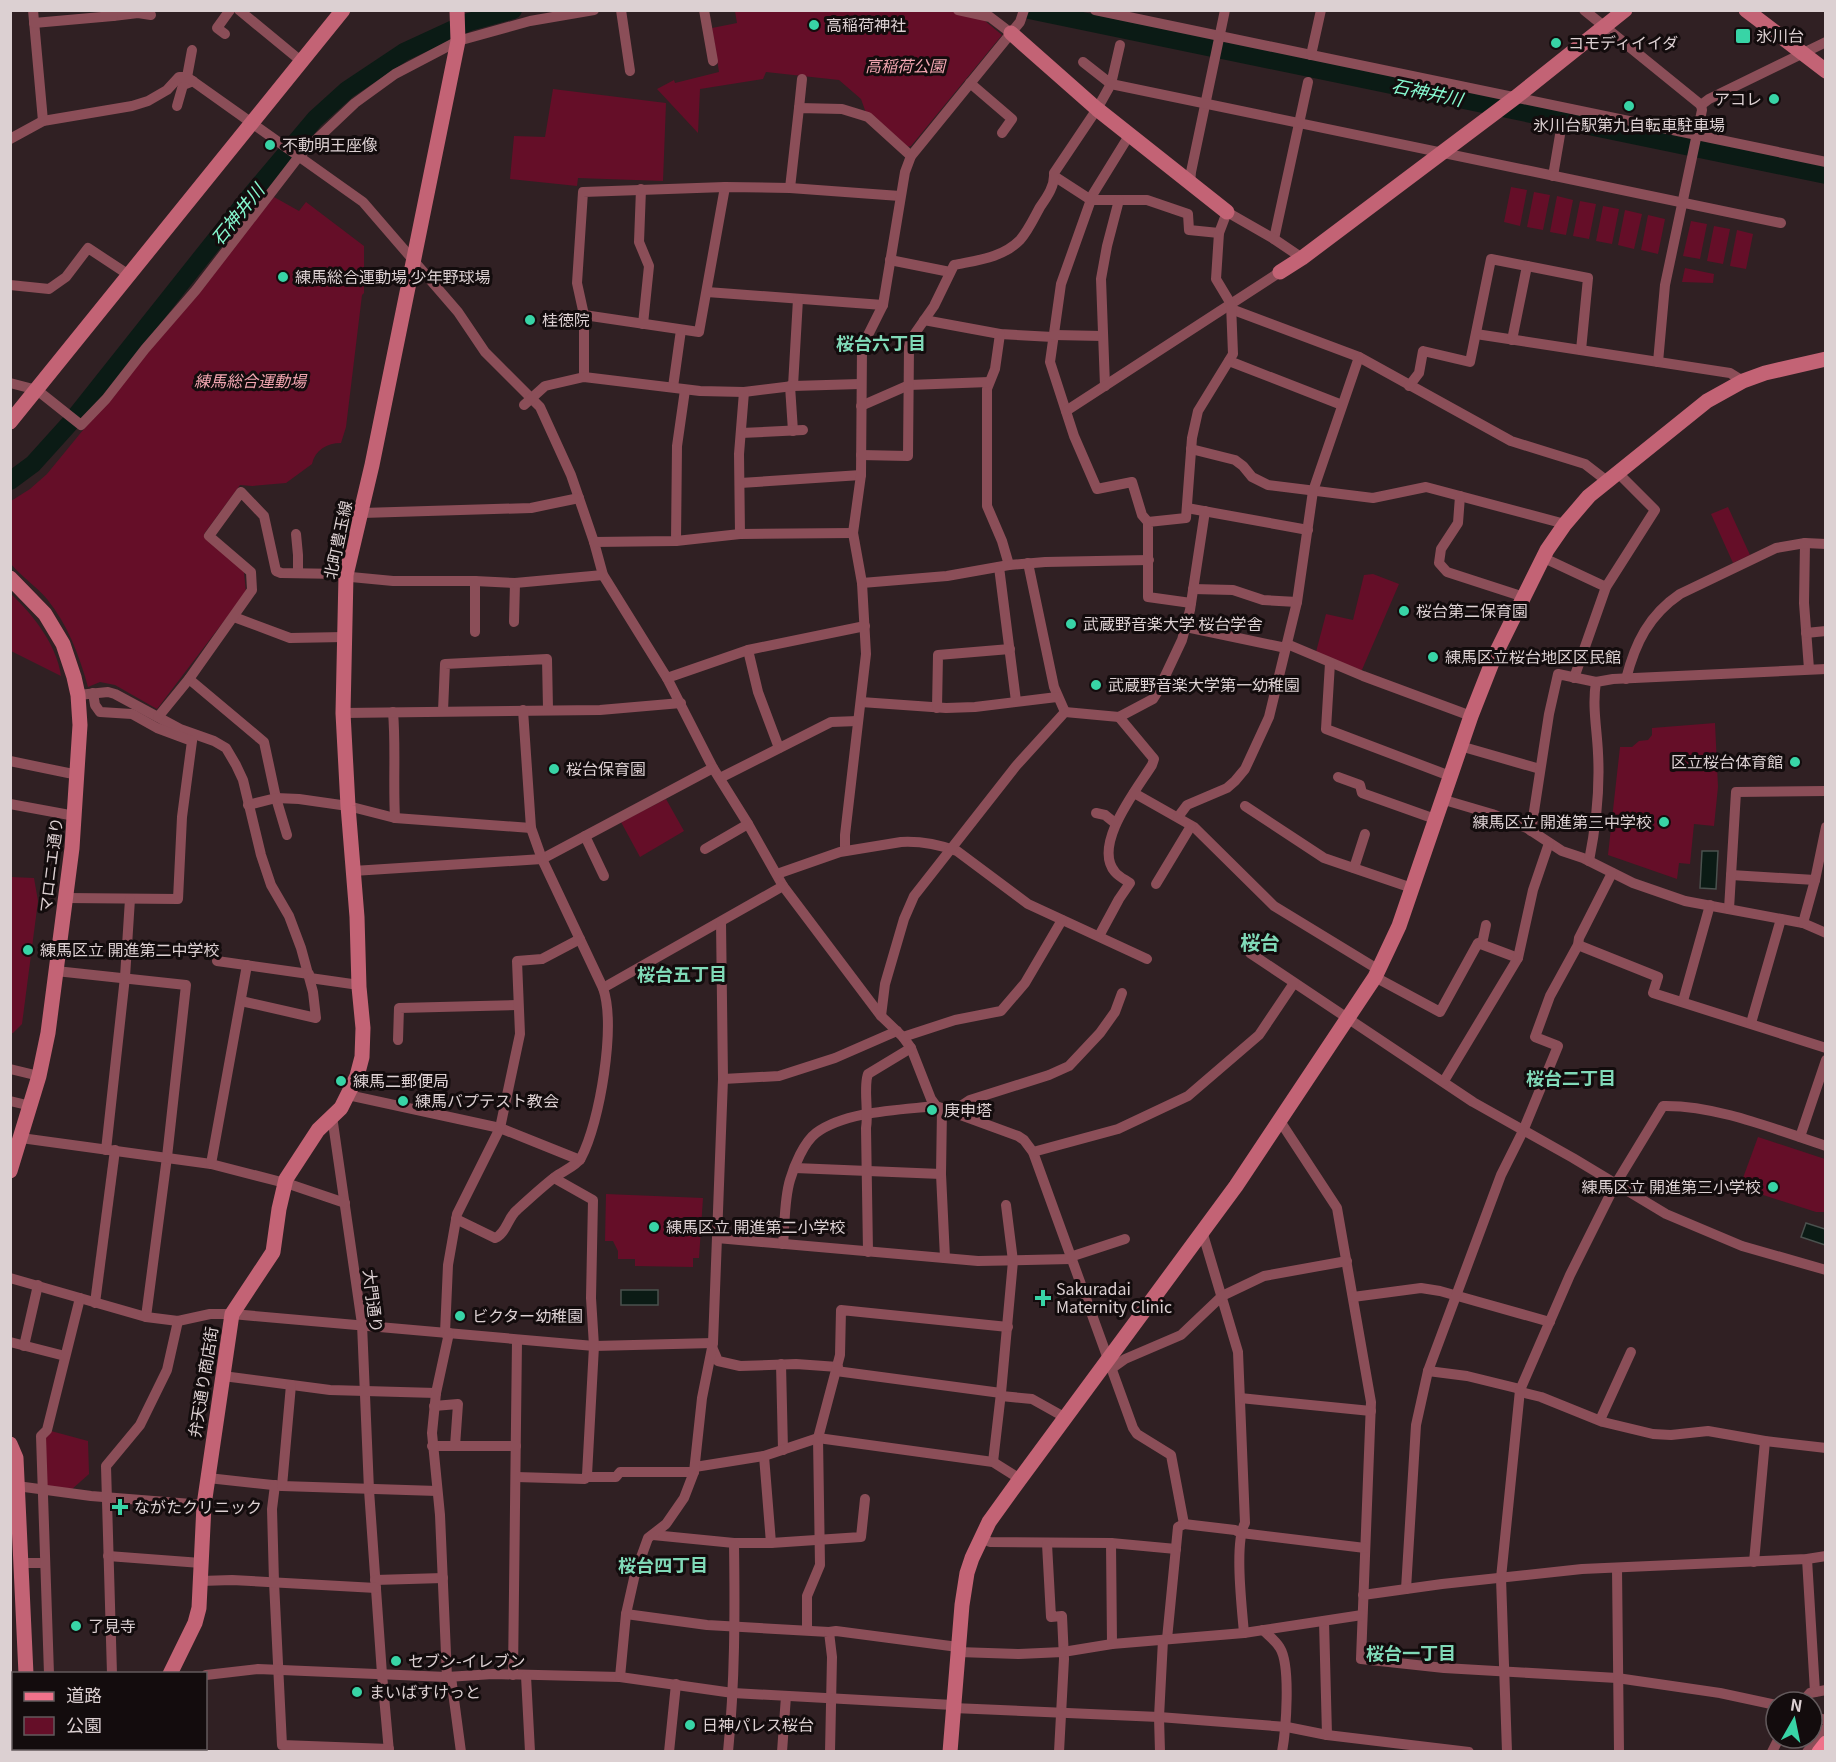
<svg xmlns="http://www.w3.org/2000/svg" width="1836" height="1762" font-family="Georgia,'Noto Sans JP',serif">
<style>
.green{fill:#650e28}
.water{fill:#0b1b15;stroke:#4a514e;stroke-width:1.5}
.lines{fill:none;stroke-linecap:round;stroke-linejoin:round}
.river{stroke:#0b1b15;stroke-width:18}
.street{stroke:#8b4e58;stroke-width:10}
.secondary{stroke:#c36375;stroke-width:15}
.primary{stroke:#ef728a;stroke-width:15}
.poi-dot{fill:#38d4a6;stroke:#130c0d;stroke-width:2}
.labels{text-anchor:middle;stroke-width:6;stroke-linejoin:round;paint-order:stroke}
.poi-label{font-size:16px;fill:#dcd0d2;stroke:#130c0d;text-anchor:start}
.park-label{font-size:16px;font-style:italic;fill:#f2a6b1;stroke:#130c0d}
.street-label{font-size:16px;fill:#dcd0d2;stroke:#130c0d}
.water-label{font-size:18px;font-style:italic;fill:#87fad1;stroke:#130c0d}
.neighbourhood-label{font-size:18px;font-weight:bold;fill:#80dab8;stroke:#130c0d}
.quarter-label{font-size:20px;font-weight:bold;fill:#80dab8;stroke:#130c0d}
</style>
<rect width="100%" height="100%" fill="#302023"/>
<g class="green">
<path d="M735 11H951L979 16 1002 35 911 146 907 147 866 113 861 99 839 80 766 72 763 79 700 89 698 133 657 89 674 80 675 83 719 72 712 28 737 23Z"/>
<path d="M553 89 666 103 663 181 578 178 577 186 510 179 514 136 545 137Z"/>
<path d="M1511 187 1527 190 1520 226 1504 222Z"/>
<path d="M1534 192 1550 195 1543 230 1527 227Z"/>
<path d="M1557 196 1573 200 1566 235 1550 232Z"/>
<path d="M274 197 299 211 306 202 364 246V293L362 295 346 427 341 443C327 443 315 450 312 464L286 483 252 486 240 485 204 534 244 572 246 592 157 709 115 685 100 682 88 687C79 655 68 625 47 599 36 586 21 576 11 564V501L30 489 47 474Z"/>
<path d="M1580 201 1596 204 1589 239 1573 236Z"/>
<path d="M1603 206 1619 209 1612 244 1596 241Z"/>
<path d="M1625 210 1642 214 1634 249 1618 245Z"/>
<path d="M1648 215 1665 219 1658 254 1641 250Z"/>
<path d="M1691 221 1707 224 1700 259 1683 256Z"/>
<path d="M1714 226 1730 229 1723 264 1707 261Z"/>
<path d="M1737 230 1753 234 1746 269 1730 266Z"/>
<path d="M1685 268 1714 274 1713 283 1682 282Z"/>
<path d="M1728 507 1750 555 1733 563 1711 514Z"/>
<path d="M1373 574 1399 584 1361 672 1316 652 1326 614 1353 620 1364 575Z"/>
<path d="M10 593C33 615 56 643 61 676L11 651Z"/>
<path d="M1715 723 1718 787 1714 826 1694 824 1690 864 1679 863 1677 879 1608 855 1620 747H1632L1639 741 1648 740 1652 735V728Z"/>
<path d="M666 799 684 831 640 857 621 822Z"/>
<path d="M11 877 34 878 38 901 22 1024 13 1033H10Z"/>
<path d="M1758 1137 1825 1159V1212H1816L1754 1192 1743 1178Z"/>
<path d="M606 1194 703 1198 699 1258H693V1267L635 1266V1259H618V1251L613 1241H605Z"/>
<path d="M51 1431 88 1441 89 1474 71 1490 45 1486V1438Z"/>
</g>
<g class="water">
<path d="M1702 851H1718L1716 889 1700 888Z"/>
<path d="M1806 1223 1825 1229V1245L1801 1237Z"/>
<rect x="621" y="1290" width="37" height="15"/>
</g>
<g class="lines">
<g class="river">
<path d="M1029 10 1826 175"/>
<path d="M10 481 33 464 70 423 251 195 315 119 347 90 404 52 469 22 513 10"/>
</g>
<g class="street">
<path d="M33 10 43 121"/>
<path d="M239 10 301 61"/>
<path d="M621 10 630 71"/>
<path d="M704 10 713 61"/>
<path d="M958 10 990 17 1011 33"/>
<path d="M1095 10 1826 162"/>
<path d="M1584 10 1701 105 1709 99 1826 42"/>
<path d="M113 16 138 13 151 15"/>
<path d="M34 23 113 16V10"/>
<path d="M225 34 217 28 230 10"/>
<path d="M1311 55 1321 10"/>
<path d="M1083 62 1111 84 1120 45"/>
<path d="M187 77 192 50"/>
<path d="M970 83 1012 119 1002 133"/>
<path d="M177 106 183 85 193 81"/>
<path d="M799 108 802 79"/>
<path d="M1130 134 1093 194 1061 284 1050 362 1074 436 1097 489 1132 482 1142 515 1148 522"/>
<path d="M10 139 43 121 132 106 148 101 167 90 179 77H187L363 202 458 312 485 352 540 407 571 475 594 542 603 575 667 678 713 768 748 824 783 886 881 1016 903 1037 911 1048 931 1099 936 1106 1018 1136 1024 1140 1033 1152 1133 1428 1137 1434 1171 1455 1184 1524"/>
<path d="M1054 176 1091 200H1147L1188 214 1189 230 1219 233"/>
<path d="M1553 176 1560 135"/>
<path d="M1190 183 1191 172 1225 10"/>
<path d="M790 188 799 108 842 109 868 117 911 156"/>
<path d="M641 189 639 242 649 266 643 324"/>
<path d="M1274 239 1308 82"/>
<path d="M890 260 950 272"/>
<path d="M10 285 49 289 66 277 88 248 129 275"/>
<path d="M707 292 883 305"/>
<path d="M1231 309 1359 357 1511 441 1585 464 1607 481"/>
<path d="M584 315 699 332 725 187"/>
<path d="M924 320 1000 334 1053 337"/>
<path d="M1000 334 995 369 987 389V506L1002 541 1009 565"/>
<path d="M1476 334 1730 373 1743 381"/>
<path d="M1054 335 1103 336"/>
<path d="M1512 340 1527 266"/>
<path d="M1229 361 1342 405"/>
<path d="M1658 362 1665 285 1702 110 1701 105"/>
<path d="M584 377V315L577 283 583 192 725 187 790 188 900 196"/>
<path d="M10 383 37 390 81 425 106 399 145 349 196 290 300 155 355 103 395 74 458 41 530 21 594 10"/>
<path d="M790 386 793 431"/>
<path d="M793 386 798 299"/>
<path d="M1105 386 1101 279 1107 246 1119 200"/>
<path d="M1409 386 1419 373 1423 351 1470 362 1491 259 1588 278 1581 350"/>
<path d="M673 387 681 330"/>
<path d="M524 405 545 386 584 377 700 391 744 392 793 386 860 384"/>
<path d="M861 406 909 385 989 382"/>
<path d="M1066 411 1280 272"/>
<path d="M741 433 803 430"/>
<path d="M1191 449 1235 460 1243 466 1252 477 1268 485 1373 498 1426 487 1565 524"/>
<path d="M861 455 908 456 909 347 911 339 934 306 954 265C978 260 1002 258 1020 240 1028 231 1034 218 1040 207 1047 197 1055 186 1054 173L1097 109 1111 84 1781 223"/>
<path d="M740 483 861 475"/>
<path d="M1460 496 1458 523 1441 549 1439 563 1447 572 1524 597"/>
<path d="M1187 508 1308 530"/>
<path d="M362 513 531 508 579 498"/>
<path d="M296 534 298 555V573"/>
<path d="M740 534 739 454 744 392"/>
<path d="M676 541 677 446 685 390"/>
<path d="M594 542 676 541 740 534 853 533"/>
<path d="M1805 543 1804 603 1809 669"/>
<path d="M1544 558 1606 587"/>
<path d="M1028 563 1054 687 1065 712"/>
<path d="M999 567 1016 701"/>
<path d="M862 583 947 576 1009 565 1045 562 1149 560"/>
<path d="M1193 589 1233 590 1263 600 1297 602"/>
<path d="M1191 603 1148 597V522L1186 518 1192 438 1198 411 1233 354 1231 304 1216 279 1219 233 1227 212 1274 239 1302 258"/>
<path d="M234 617 290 638 344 637"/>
<path d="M514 622 515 583"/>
<path d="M1186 627 1286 648"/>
<path d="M475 632V581"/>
<path d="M1806 633 1826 631"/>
<path d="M1287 644 1363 676 1471 716"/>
<path d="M748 650 758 692 779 748"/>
<path d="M1330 663 1326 729 1450 776"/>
<path d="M667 678 748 650 865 626"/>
<path d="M1574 678 1606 587 1655 510 1618 473"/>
<path d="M189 679 264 742 276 798 287 835"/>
<path d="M1626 679C1635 643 1649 615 1680 594L1776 548 1805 543 1826 544"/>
<path d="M78 695 108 692 115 694 180 729 214 741 226 748 236 765 243 780 261 855 271 885 289 916 301 948 313 992 316 1018 241 1001"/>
<path d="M861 702 946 708 975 707 1057 697"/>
<path d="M937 708 938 655 1010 649"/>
<path d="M443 711 445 664 547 659 548 709"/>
<path d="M393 712C396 747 393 782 395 818"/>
<path d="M343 713 600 710 681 703"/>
<path d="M158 717 189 679 252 590 251 572 209 536 241 492 264 516 276 571 281 573 342 574 351 577 393 581H475L515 583 603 575"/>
<path d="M1460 746 1540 769"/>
<path d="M10 761 78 775"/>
<path d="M1338 777 1360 785 1362 793 1435 819"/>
<path d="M720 778 831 722 858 721"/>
<path d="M1134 793 1194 827 1274 906 1379 970"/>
<path d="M1441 799 1492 814 1527 828 1562 851 1583 858 1633 883 1685 901 1803 923 1826 933"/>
<path d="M10 804 75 816"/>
<path d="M248 805 276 798 299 799 348 806 395 818 531 828"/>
<path d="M1245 806 1324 858 1412 888"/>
<path d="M1096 813 1105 815 1115 823"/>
<path d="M1178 817 1187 805 1227 788 1235 781 1245 769 1269 717 1297 602 1313 491 1359 357"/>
<path d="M1531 831 1549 714 1558 674 1596 682"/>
<path d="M585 836 604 876"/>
<path d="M705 849 748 824"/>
<path d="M845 851V835L866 654 862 583 853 533 861 475 862 347 883 305 905 172 911 156 1020 22 1024 10"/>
<path d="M1589 861C1596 826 1600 789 1598 753 1597 729 1592 706 1596 682L1613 679 1826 669"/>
<path d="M1354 868 1365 834"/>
<path d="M353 871 542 859 713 768"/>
<path d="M777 874 840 852 901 842C918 841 940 845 957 851L1028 904 1147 959"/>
<path d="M1731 875 1815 880"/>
<path d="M1156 884 1191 826"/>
<path d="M66 898 178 899 182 817 192 741 157 728 132 714 100 712 95 705 93 693"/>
<path d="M1729 909 1736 792 1826 791"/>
<path d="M1803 923 1815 880 1826 827"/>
<path d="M1099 936 1119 899 1130 883C1126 880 1119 877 1115 872 1092 845 1137 789 1152 765L1154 759 1119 717"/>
<path d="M1482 944 1486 925"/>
<path d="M1578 945 1658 977 1653 993 1826 1048"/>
<path d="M1250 953 1473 1102 1573 1158 1666 1214 1742 1246 1826 1270"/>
<path d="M217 961 309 974"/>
<path d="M56 971 186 985 167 1157 146 1317"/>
<path d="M1375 977 1440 1012 1478 943 1518 958"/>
<path d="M310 978 359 985"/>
<path d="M603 988 783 886"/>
<path d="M1683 1001 1710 905"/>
<path d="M881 1016 885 984 904 919 914 896 1016 766 1065 712 1119 717 1153 699 1158 691 1182 640 1190 610 1205 511"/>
<path d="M1751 1023 1781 919"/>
<path d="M903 1037 955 1020 1001 1011 1025 983 1062 920"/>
<path d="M398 1040 399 1008 518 1005"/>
<path d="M10 1069 39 1076"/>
<path d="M723 1079 779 1076 835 1058 897 1031"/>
<path d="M1444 1081 1518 958 1533 890 1549 843"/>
<path d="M348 1095 500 1128 580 1160"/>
<path d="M10 1101 31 1106"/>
<path d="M942 1109 941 1174 945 1258"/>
<path d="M952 1112 970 1100 1049 1075 1069 1066 1100 1033 1115 1012 1122 993"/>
<path d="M330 1118 333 1123 362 1324 369 1490 382 1674 389 1752"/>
<path d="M1280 1121 1337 1208 1371 1402 1361 1659 1444 1668 1617 1678 1720 1693 1776 1705"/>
<path d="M1800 1137 1826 1060"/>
<path d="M21 1138 211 1164 289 1184 345 1203"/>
<path d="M106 1150 125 977 130 899"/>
<path d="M1033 1152 1118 1129 1188 1096 1259 1035 1294 983"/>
<path d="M211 1164 247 965"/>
<path d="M795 1168 941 1174"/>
<path d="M456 1219 495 1238C506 1234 508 1217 517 1210 529 1199 542 1187 555 1177 563 1171 576 1166 581 1158 600 1122 616 1026 603 988L542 859 531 828 523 710"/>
<path d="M1202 1231 1238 1352 1245 1523C1234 1542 1242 1609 1244 1633"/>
<path d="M717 1238 978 1261 1071 1259"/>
<path d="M783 1244C785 1224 784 1200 790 1180 794 1166 804 1142 816 1133 846 1111 900 1110 936 1106"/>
<path d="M868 1252 866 1128C869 1111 863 1087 868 1074L911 1048"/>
<path d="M1070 1257 1125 1239"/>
<path d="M10 1278 146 1317 178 1321 210 1314H232L594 1346 713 1343"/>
<path d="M1353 1297 1421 1288 1440 1291 1550 1322"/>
<path d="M95 1303 115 1150"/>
<path d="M445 1333 448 1265 457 1214 500 1128 520 1034 517 961 542 959 580 939"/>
<path d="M10 1342 65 1356"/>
<path d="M24 1346 38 1285"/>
<path d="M712 1347 718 1361 740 1366 796 1364 838 1367"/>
<path d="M781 1364 783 1450"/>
<path d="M1111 1369 1125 1359 1181 1335 1222 1296 1264 1276 1347 1261"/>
<path d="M836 1371 1001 1393"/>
<path d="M1428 1371 1467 1376 1516 1388 1525 1393 1541 1397 1603 1422 1653 1434 1671 1435 1708 1431 1765 1441 1826 1448"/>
<path d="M223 1376 330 1390 436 1393"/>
<path d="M1001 1396 1032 1399 1066 1418"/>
<path d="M1240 1398 1371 1411"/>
<path d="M434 1406 458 1404 455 1446"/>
<path d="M1600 1420 1631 1352"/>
<path d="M432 1446H516"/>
<path d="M764 1456 771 1543"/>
<path d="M993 1462 1001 1393 1013 1261 1006 1205"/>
<path d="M695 1467 764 1456 818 1438 993 1462 1020 1479"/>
<path d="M516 1477 585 1479 587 1475 594 1346 591 1298 593 1200 554 1178"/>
<path d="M586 1477H616L620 1472H694"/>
<path d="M208 1478 282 1486 437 1491"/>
<path d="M275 1485 272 1509 274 1582 282 1745 389 1749"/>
<path d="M17 1486 91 1496 204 1505"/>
<path d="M282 1486 291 1385"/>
<path d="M1184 1524 1235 1530 1241 1533 1365 1548"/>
<path d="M653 1535 734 1543H771L861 1537 865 1499"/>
<path d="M981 1538 990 1542 1111 1543 1176 1549"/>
<path d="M1111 1543 1112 1644"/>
<path d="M1047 1544 1051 1617 1062 1616 1064 1659 1059 1752"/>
<path d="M108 1556 201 1563"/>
<path d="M1807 1559 1815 1692"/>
<path d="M1754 1562 1765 1441"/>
<path d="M21 1563H44"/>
<path d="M1617 1568 1619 1752"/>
<path d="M375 1580 443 1578"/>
<path d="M201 1581 232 1580 376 1588"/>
<path d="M1406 1589 1416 1425 1428 1371 1501 1175 1523 1131 1558 1046 1535 1037 1550 996 1578 945 1579 938 1612 873"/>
<path d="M1363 1595 1442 1584 1582 1569 1807 1559 1826 1556"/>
<path d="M626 1614 707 1625 829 1632 832 1657 830 1752"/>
<path d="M1324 1621 1327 1735"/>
<path d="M807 1630V1596L820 1565 818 1438 840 1355 841 1310 1008 1327"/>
<path d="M1263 1630C1269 1636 1276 1641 1280 1648 1291 1666 1286 1730 1282 1752"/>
<path d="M829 1632 836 1631 958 1647"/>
<path d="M1167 1639 1178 1527 1184 1524"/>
<path d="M958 1652 1019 1654 1063 1652 1112 1644 1244 1633 1362 1615"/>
<path d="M49 1674 41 1436 47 1430 80 1298"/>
<path d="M112 1674 106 1466 140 1425 167 1370 178 1321"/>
<path d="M206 1675 258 1669 447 1677 493 1674 620 1677 733 1693 953 1705"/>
<path d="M513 1675 517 1340"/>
<path d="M526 1676 530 1752"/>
<path d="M447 1677 440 1515 432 1433 436 1393 449 1333"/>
<path d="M451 1677 461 1752"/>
<path d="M620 1677 626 1614 635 1574 648 1538 666 1524 684 1498 694 1472 702 1398 713 1343 723 1079 721 922"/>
<path d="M1802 1702 1810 1693 1826 1690"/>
<path d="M953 1708 1159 1717 1287 1727 1327 1735 1469 1752"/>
<path d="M1812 1716 1826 1720"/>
<path d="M669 1752 676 1684"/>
<path d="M728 1752C735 1682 735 1613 734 1543"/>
<path d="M782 1752 786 1696"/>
<path d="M1160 1752 1159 1717 1163 1640"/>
<path d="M1507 1752 1501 1578 1520 1390 1570 1275 1615 1185 1663 1106C1716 1105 1774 1129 1826 1146"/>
<path d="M1772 1752 1779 1738"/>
<path d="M1807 1752 1826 1728"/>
</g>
<g class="secondary">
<path d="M1746 10 1826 71"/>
<path d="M1011 33 1097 109 1227 212"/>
<path d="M1280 272 1302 258 1516 97 1625 10"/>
<path d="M10 422 343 10"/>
<path d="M10 578 45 614 63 644 74 677 78 695 80 725 72 848 48 1033 39 1076 10 1171"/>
<path d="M10 1444 16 1458 26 1674"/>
<path d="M170 1674 195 1623 199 1608 204 1505 232 1314 273 1252 279 1209 286 1179 318 1130 341 1108 357 1076 362 1057 363 1028 359 987 357 917 348 806 343 713 346 575 372 465 458 41 457 10"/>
<path d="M10 1723H14"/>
<path d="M30 1748V1752"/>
<path d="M170 1748 171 1752"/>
<path d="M950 1752 962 1605 967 1573 972 1558 989 1522 1020 1479 1236 1186 1375 977 1399 926 1471 716 1495 655 1547 550 1565 524 1589 496 1707 401 1743 381 1765 373 1826 359"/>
</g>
<path class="primary" d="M1819 1752 1826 1743"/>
</g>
<g class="poi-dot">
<circle cx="814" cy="25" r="6"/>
<rect x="1735" y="28" width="16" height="16" rx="3"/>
<circle cx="1556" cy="43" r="6"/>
<circle cx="1774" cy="99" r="6"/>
<circle cx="1629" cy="106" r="6"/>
<circle cx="270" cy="145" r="6"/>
<circle cx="283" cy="277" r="6"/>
<circle cx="530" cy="320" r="6"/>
<circle cx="1404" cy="611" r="6"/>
<circle cx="1071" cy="624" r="6"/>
<circle cx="1433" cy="657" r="6"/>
<circle cx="1096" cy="685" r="6"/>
<circle cx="1795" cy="762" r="6"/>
<circle cx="554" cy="769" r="6"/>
<circle cx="1664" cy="822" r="6"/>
<circle cx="28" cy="950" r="6"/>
<circle cx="341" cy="1081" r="6"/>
<circle cx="403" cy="1101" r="6"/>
<circle cx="932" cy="1110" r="6"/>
<circle cx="1773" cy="1187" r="6"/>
<circle cx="654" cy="1227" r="6"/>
<path d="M1040 1289h6v6h6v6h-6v6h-6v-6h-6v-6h6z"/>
<circle cx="460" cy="1316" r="6"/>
<path d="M117 1498h6v6h6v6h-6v6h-6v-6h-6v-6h6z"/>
<circle cx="76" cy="1626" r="6"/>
<circle cx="396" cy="1661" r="6"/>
<circle cx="357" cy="1692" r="6"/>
<circle cx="690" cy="1725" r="6"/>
</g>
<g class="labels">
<g class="poi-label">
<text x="826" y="31">高稲荷神社</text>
<text x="1756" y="42">氷川台</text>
<text x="1568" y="49">コモディイイダ</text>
<text x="1762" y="105" text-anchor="end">アコレ</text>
<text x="1629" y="131" text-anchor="middle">氷川台駅第九自転車駐車場</text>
<text x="282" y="151">不動明王座像</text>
<text x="295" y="283">練馬総合運動場 少年野球場</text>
<text x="542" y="326">桂徳院</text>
<text x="1416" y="617">桜台第二保育園</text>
<text x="1083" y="630">武蔵野音楽大学 桜台学舎</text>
<text x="1445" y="663">練馬区立桜台地区区民館</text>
<text x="1108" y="691">武蔵野音楽大学第一幼稚園</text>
<text x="1783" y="768" text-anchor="end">区立桜台体育館</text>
<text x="566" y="775">桜台保育園</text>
<text x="1652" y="828" text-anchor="end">練馬区立 開進第三中学校</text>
<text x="40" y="956">練馬区立 開進第二中学校</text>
<text x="353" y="1087">練馬二郵便局</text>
<text x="415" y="1107">練馬バプテスト教会</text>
<text x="944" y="1116">庚申塔</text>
<text x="1761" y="1193" text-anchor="end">練馬区立 開進第三小学校</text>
<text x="666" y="1233">練馬区立 開進第二小学校</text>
<text x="1056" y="1295">Sakuradai<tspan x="1056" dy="18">Maternity Clinic</tspan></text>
<text x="472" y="1322">ビクター幼稚園</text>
<text x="134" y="1513">ながたクリニック</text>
<text x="88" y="1632">了見寺</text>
<text x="408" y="1667">セブン-イレブン</text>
<text x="369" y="1698">まいばすけっと</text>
<text x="702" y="1731">日神パレス桜台</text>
</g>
<g class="park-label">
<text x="905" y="72">高稲荷公園</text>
<text x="250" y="387">練馬総合運動場</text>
</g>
<g class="street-label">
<text transform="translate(338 540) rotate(-78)" y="6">北町豊玉線</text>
<text transform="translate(51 865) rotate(-83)" y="6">マロニエ通り</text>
<text transform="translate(373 1301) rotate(83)" y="6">大門通り</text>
<text transform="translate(203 1382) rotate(-81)" y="6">弁天通り商店街</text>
</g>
<g class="water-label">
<text transform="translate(1427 93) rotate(12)" y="6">石神井川</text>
<text transform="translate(238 215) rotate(-51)" y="6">石神井川</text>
</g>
<g class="neighbourhood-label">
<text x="881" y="350">桜台六丁目</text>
<text x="682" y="981">桜台五丁目</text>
<text x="1571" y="1085">桜台二丁目</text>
<text x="663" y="1572">桜台四丁目</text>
<text x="1411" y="1660">桜台一丁目</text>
</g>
<g class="quarter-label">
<text x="1260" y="950">桜台</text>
</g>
</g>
<rect width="1836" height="1762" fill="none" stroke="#dcd0d2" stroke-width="24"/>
<rect x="12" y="1672" width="195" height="78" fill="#130c0d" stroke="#635a5c" stroke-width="1.5"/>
<rect x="24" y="1692" width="30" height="9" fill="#ef728a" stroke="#635a5c" stroke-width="1.5"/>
<text x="66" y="1702" font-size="18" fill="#dcd0d2">道路</text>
<rect x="24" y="1717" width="30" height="18" fill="#650e28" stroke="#635a5c" stroke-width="1.5"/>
<text x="66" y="1732" font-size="18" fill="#dcd0d2">公園</text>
<g transform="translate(1794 1720) rotate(9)"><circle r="28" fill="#130c0d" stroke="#635a5c" stroke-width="1.5"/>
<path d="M0-4.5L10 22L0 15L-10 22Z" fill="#38d4a6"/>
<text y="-9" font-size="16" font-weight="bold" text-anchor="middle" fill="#dcd0d2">N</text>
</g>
</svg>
